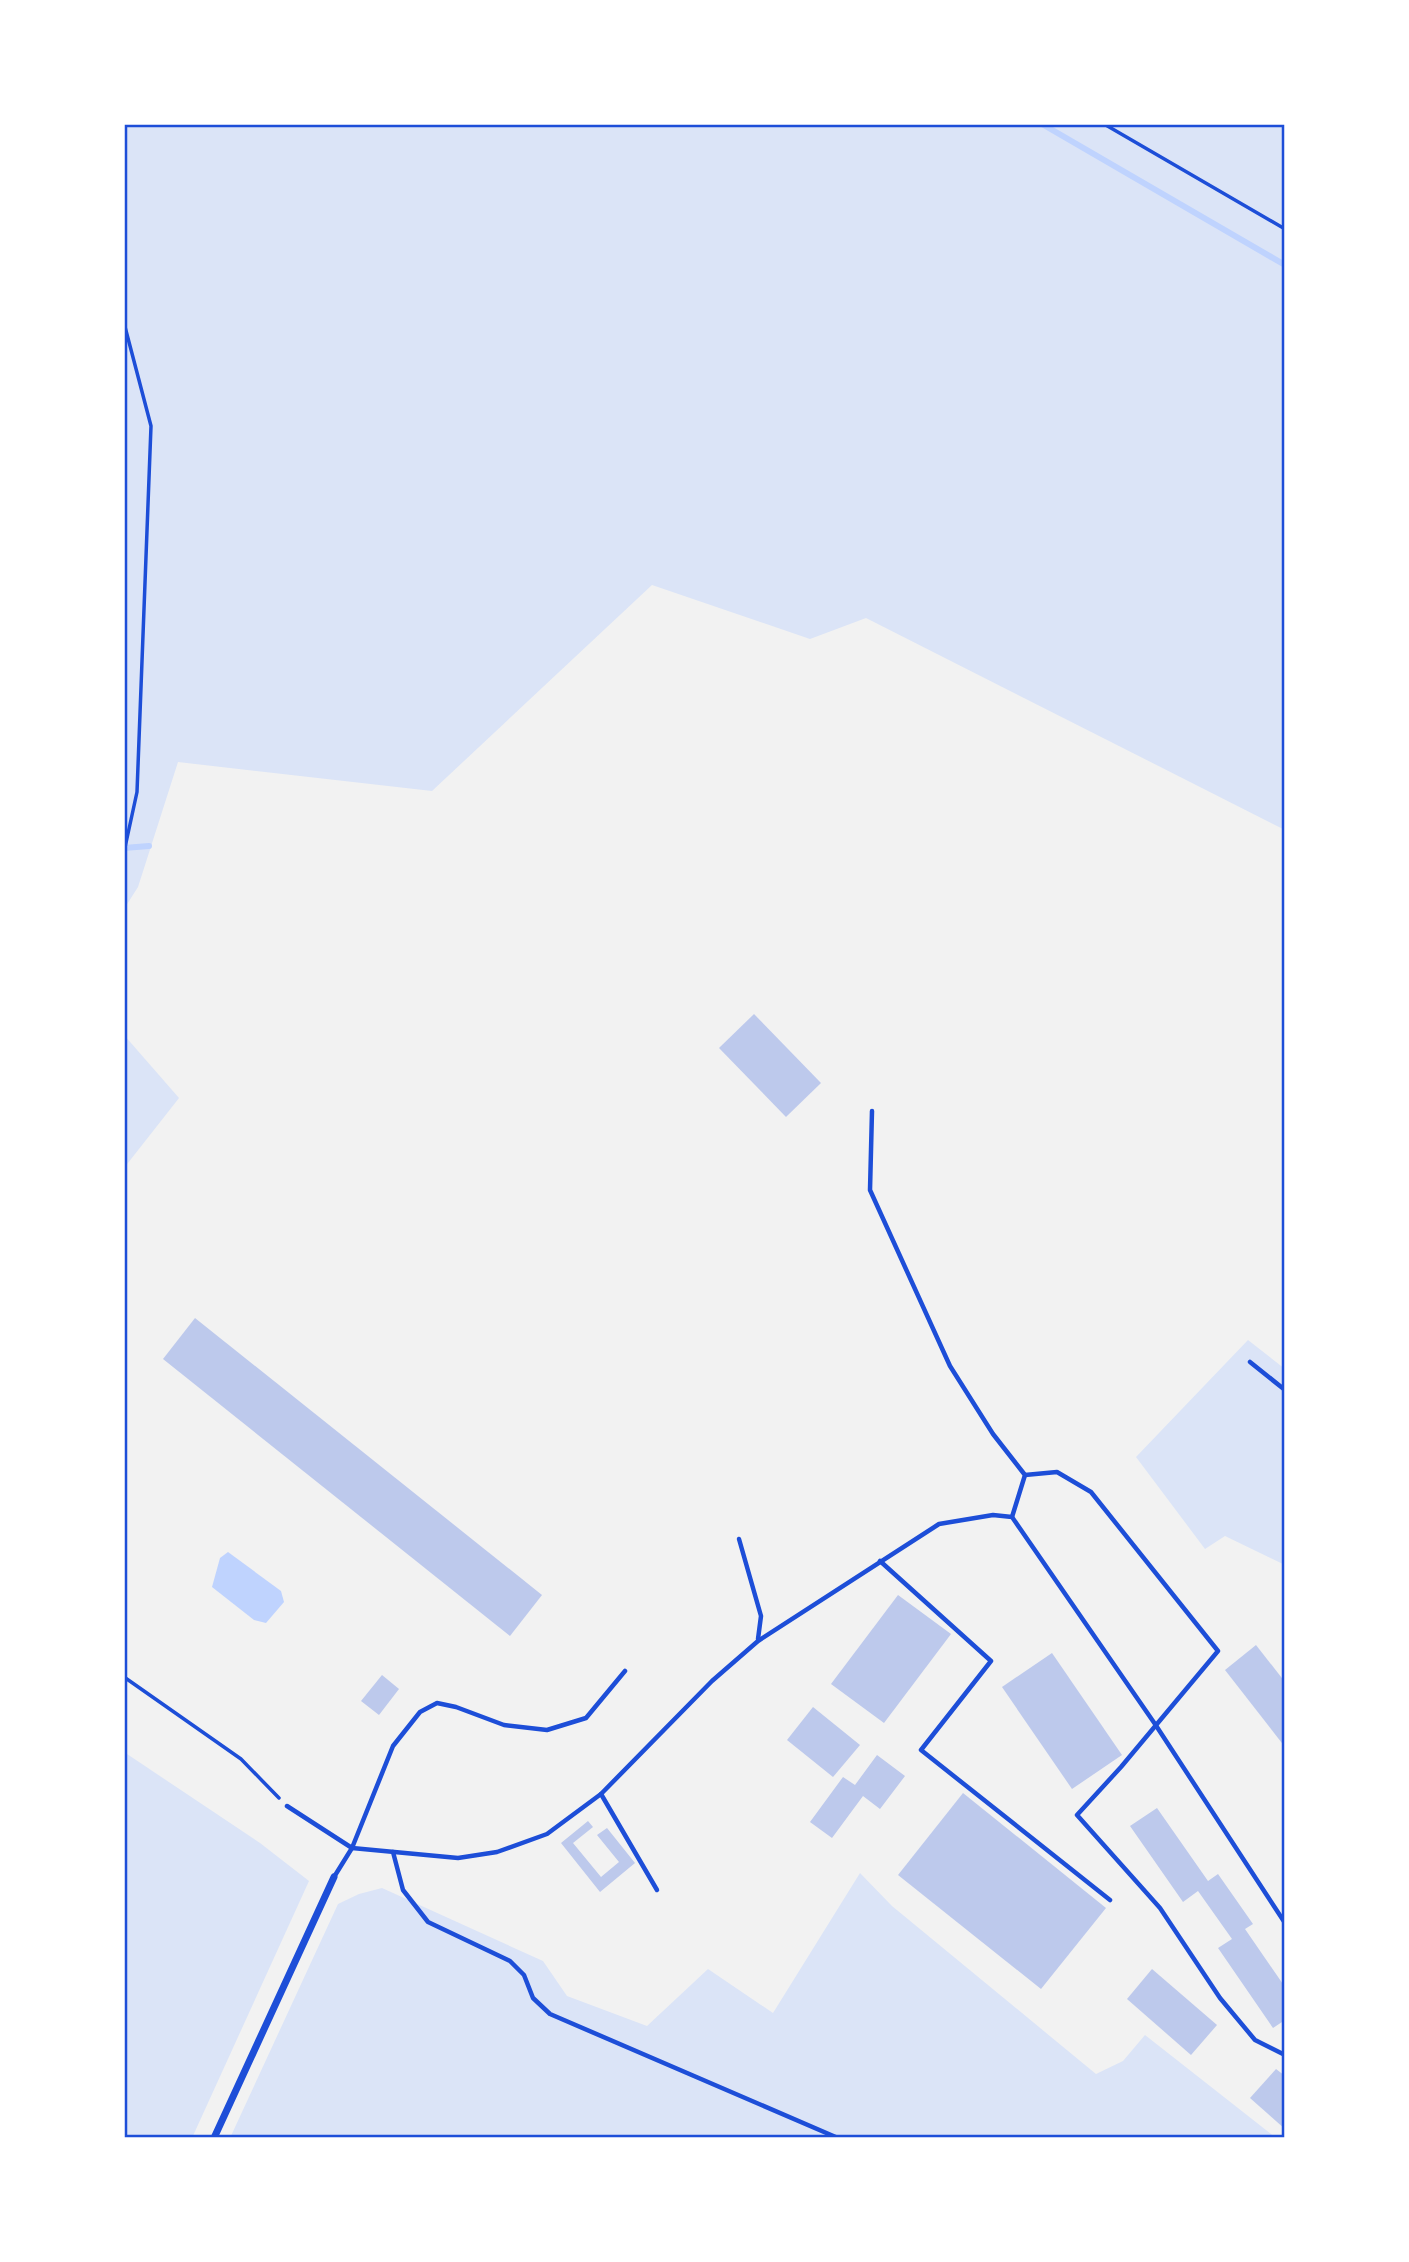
<svg xmlns="http://www.w3.org/2000/svg" width="1409" height="2262" font-family="'Source Serif 4',serif">
<style>
.green{fill:#dbe4f7}
.water{fill:#bfd3fe}
.lines{fill:none;stroke-linecap:round;stroke-linejoin:round}
.stream{stroke:#bfd3fe;stroke-width:6}
.building{fill:#bdc9ec}
.path{stroke:#1d4ed8;stroke-width:3.5}
.service{stroke:#1d4ed8;stroke-width:4.5}
.minor{stroke:#1d4ed8;stroke-width:7}
.neatline{fill:none;stroke:#1d4ed8;stroke-width:2.5}
</style>
<rect width="100%" height="100%" fill="#f2f2f2"/>
<g class="green">
<path d="M124 124H1285V830L866 618 810 639 652 585 432 791 178 762 138 887 124 909Z"/>
<path d="M124 1035 179 1098 124 1168Z"/>
<path d="M1248 1340 1285 1369V1565L1225 1536 1205 1549 1136 1457Z"/>
<path d="M124 1752 260 1843 309 1881 192 2138H124Z"/>
<path d="M860 1873 892 1906 1096 2074 1123 2061 1145 2035 1276 2138H230L338 1904 359 1894 382 1888 543 1961 567 1996 647 2026 708 1969 773 2013Z"/>
</g>
<path class="water" d="M228 1552 281 1591 284 1602 266 1623 254 1620 212 1587 220 1558Z"/>
<g class="lines">
<g class="stream">
<path d="M1042 124 1285 265"/>
<path d="M124 848 149 846"/>
</g>
</g>
<g class="building">
<path d="M754 1014 821 1083 786 1117 719 1048Z"/>
<path d="M195 1318 542 1595 510 1636 163 1359Z"/>
<path d="M898 1595 951 1634 884 1723 831 1684Z"/>
<path d="M1256 1645 1285 1682V1747L1225 1670Z"/>
<path d="M1052 1653 1122 1755 1072 1789 1002 1687Z"/>
<path d="M382 1675 399 1689 379 1715 361 1701Z"/>
<path d="M813 1707 860 1745 833 1777 787 1740Z"/>
<path d="M877 1755 905 1776 880 1809 863 1796 832 1838 810 1822 843 1777 855 1785Z"/>
<path d="M963 1793 1106 1908 1041 1989 898 1875Z"/>
<path d="M1157 1808 1208 1881 1218 1874 1253 1924 1245 1929 1285 1987V2020L1273 2028 1218 1948 1232 1939 1198 1891 1183 1902 1130 1826Z"/>
<path d="M588 1821 593 1827 573 1843 601 1877 619 1862 597 1835 607 1828 635 1863 600 1892 561 1843Z"/>
<path d="M1152 1969 1217 2025 1191 2055 1127 1999Z"/>
<path d="M1276 2069 1285 2076V2129L1250 2098Z"/>
</g>
<g class="lines">
<g class="path">
<path d="M1104 124 1285 229"/>
<path d="M124 323 151 426 137 792 124 852"/>
<path d="M124 1677 241 1759 279 1798"/>
</g>
<g class="service">
<path d="M872 1111 870 1190 950 1366 993 1434 1025 1475 1012 1517"/>
<path d="M1250 1362 1285 1390"/>
<path d="M1025 1475 1057 1472 1091 1492 1218 1651 1121 1767 1077 1815 1160 1908 1220 1998 1255 2040 1285 2055"/>
<path d="M739 1539 761 1616 758 1639"/>
<path d="M880 1561 991 1661 921 1750 1110 1900"/>
<path d="M601 1794 657 1890"/>
<path d="M287 1806 352 1848 458 1858 497 1852 547 1834 601 1794 712 1681 758 1641 939 1524 993 1515 1012 1517 1155 1724 1285 1923"/>
<path d="M393 1852 403 1890 428 1922 510 1961 524 1975 533 1998 550 2014 838 2138"/>
<path d="M334 1877 352 1848 393 1746 420 1712 437 1703 456 1707 504 1725 547 1730 586 1718 625 1671"/>
</g>
<path class="minor" d="M214 2138 334 1877"/>
</g>
<rect width="1409" height="2262" fill="none" stroke="#ffffff" stroke-width="252"/>
<rect x="126" y="126" width="1157" height="2010" class="neatline"/>
</svg>
